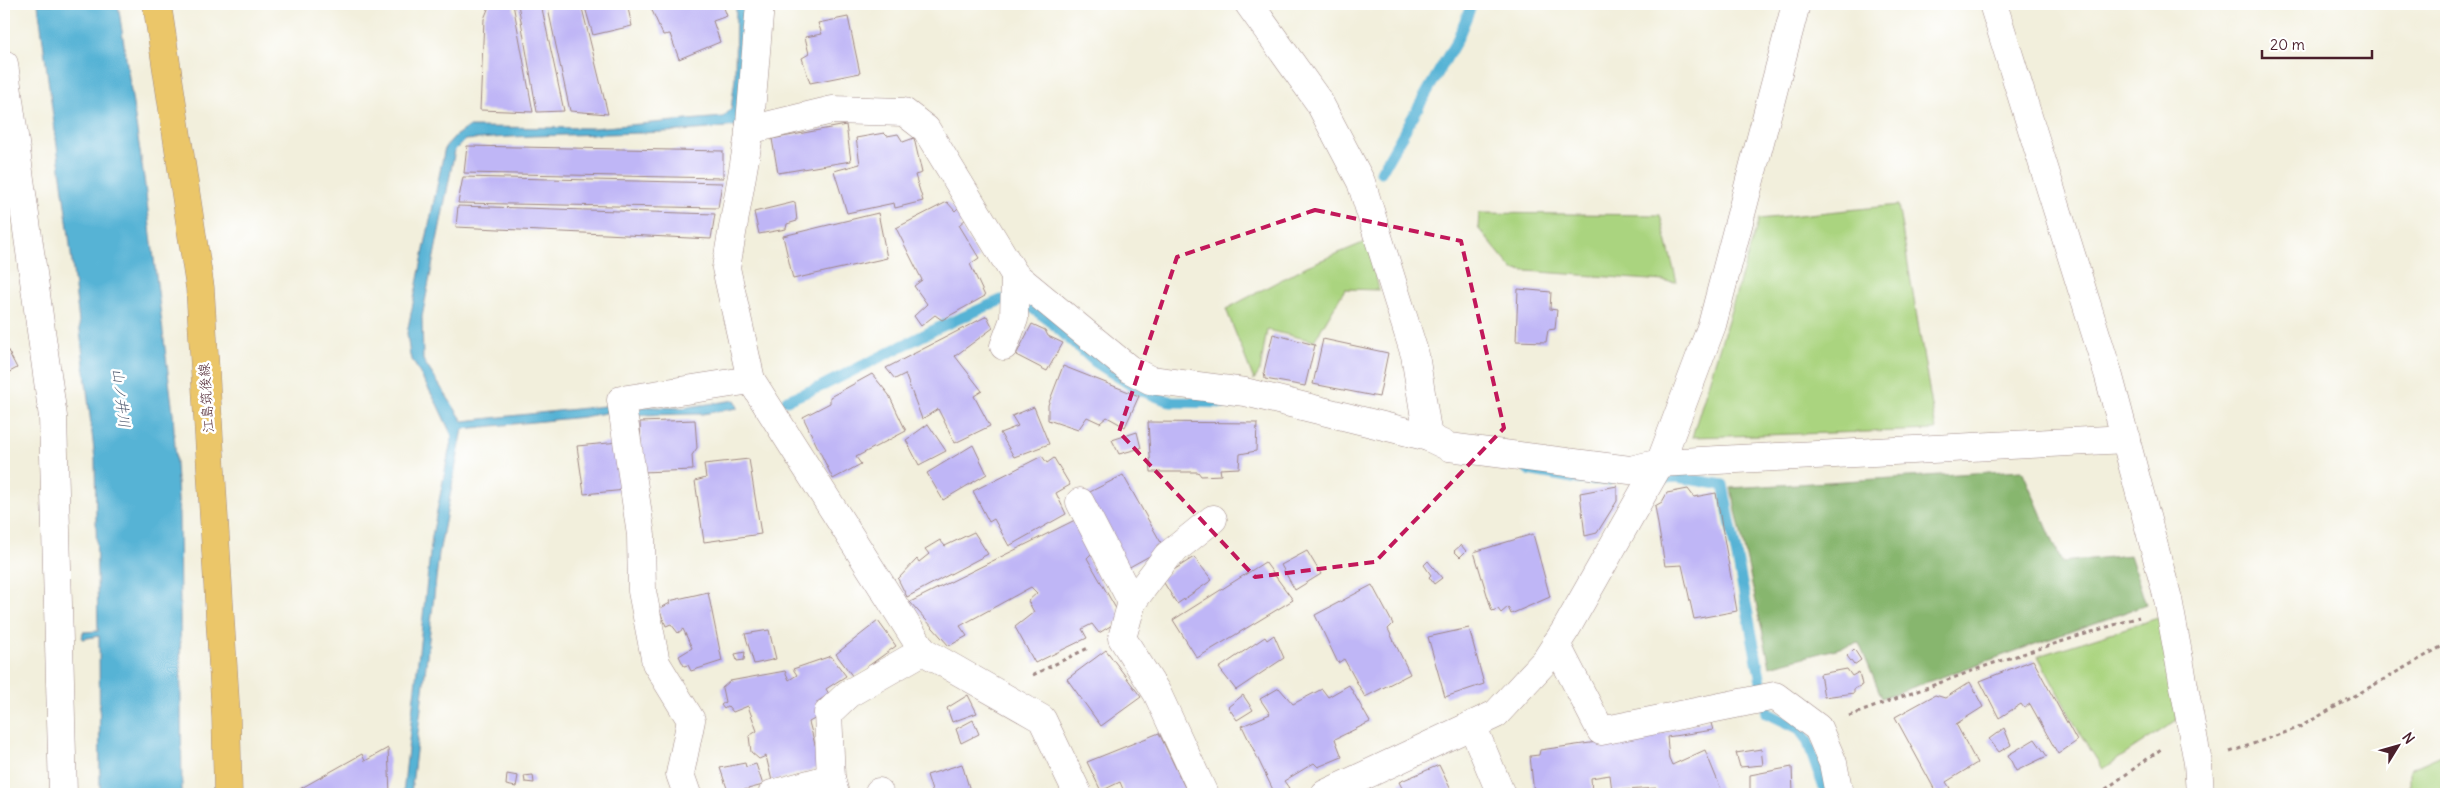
<svg xmlns="http://www.w3.org/2000/svg" width="2450" height="798" font-family="Delius,'Klee One',sans-serif">
<style>
.green{fill:#aad47f;stroke:#7a7a55}
.forest{fill:#87b66e;stroke:#686a4c}
.water{fill:#57b3d5;stroke:#506980}
.lines{fill:none;stroke-linecap:round;stroke-linejoin:round}
.stream{stroke:#57b3d5;stroke-width:11}
.building{fill:#bfb6f6}
.minor-casing{stroke:#9e8784;stroke-width:29}
.major-casing{stroke:#9e8784;stroke-width:29}
.path{stroke:#9e8784;stroke-width:3;stroke-dasharray:4 4;stroke-linecap:butt}
.minor{stroke:#fff;stroke-width:28}
.major{stroke:#ebc669;stroke-width:28}
.marked{fill:none;stroke:#c2185b;stroke-width:4;stroke-dasharray:10 6;stroke-linejoin:round}
.labels{text-anchor:middle;stroke-width:5;stroke-linejoin:round;paint-order:stroke}
.street-label{font-size:14px;fill:#4a1f2b;stroke:#fff}
.water-label{font-size:15px;font-style:italic;fill:#4f5a6f;stroke:#fff}
</style>
<rect width="100%" height="100%" fill="#fff"/>
<filter id="ink" filterUnits="userSpaceOnUse"><feTurbulence type="fractalNoise" baseFrequency=".02" numOctaves="2"/><feDisplacementMap in="SourceGraphic" scale="10" xChannelSelector="R" yChannelSelector="G"/><feConvolveMatrix kernelMatrix="1 2 1 2 8 2 1 2 1" color-interpolation-filters="sRGB"/></filter>
<filter id="wash" filterUnits="userSpaceOnUse"><feTurbulence type="fractalNoise" baseFrequency=".0096" numOctaves="4" result="noise"/><feDisplacementMap in="SourceGraphic" scale="20" xChannelSelector="R" yChannelSelector="G"/><feGaussianBlur stdDeviation="1.12" result="paint"/><feColorMatrix in="noise" values="0 0 0 0 0 0 0 0 0 0 0 0 0 0 0 0 0 1.4 0 .05"/><feComposite in="paint" operator="in"/></filter>
<g filter="url(#wash)">
<rect width="100%" height="100%" fill="#f2efdc"/>
<g class="green">
<path d="M1898 205 1936 430 1692 437 1759 219Z"/>
<path d="M1479 213 1660 215 1677 282 1513 270 1478 228Z"/>
<path d="M1368 241 1379 290 1345 289 1314 341 1267 330 1260 371 1254 380 1226 309 1307 266Z"/>
<path d="M2164 616 2177 720 2103 769 2079 732 2038 656Z"/>
<path d="M2446 753V794H2410V769Z"/>
</g>
<path class="forest" d="M2022 470 2062 562 2130 555 2146 605 1882 698 1859 643 1770 666 1731 488Z"/>
<g class="water">
<path d="M38 4H118L144 178 173 413 179 516 182 794H100L99 636 82 639 83 632 98 631 95 459 68 228Z"/>
<path d="M736 4H745L748 21 737 126C647 137 556 132 465 140L455 150 422 317 423 360 463 421 614 405 616 411 583 417 463 429 439 553 411 794H403L432 536 452 436 437 404 410 356 407 333 445 147 455 136 468 127 593 128 723 117 731 109 735 78Z"/>
<path d="M735 400 738 408 702 414 634 415 632 406 681 408Z"/>
</g>
<g class="lines">
<g class="stream">
<path d="M1381 172 1457 40 1472 4"/>
<path d="M787 400 822 386 938 328 1001 300H1021L1046 318 1095 362 1135 388 1171 402 1236 403"/>
<path d="M1528 470 1578 479 1608 480"/>
<path d="M1652 479 1677 477 1723 485 1767 713 1798 728 1807 740 1826 794"/>
</g>
</g>
<g id="blocks">
<g class="building">
<path d="M490 4H513L533 112 480 110 484 19Z"/>
<path d="M518 4H541L564 111 537 112Z"/>
<path d="M547 4H581L608 114 570 111Z"/>
<path d="M584 4H627L632 26 593 35Z"/>
<path d="M652 4H730L724 8 727 16 713 21 720 42 679 59 670 34 663 35 650 6Z"/>
<path d="M848 17 860 73 810 83 802 58 809 54 805 37 822 34 818 23Z"/>
<path d="M846 125 851 161 778 173 772 139Z"/>
<path d="M884 133 887 136 898 134 903 142 914 138 922 173 915 175 923 201 895 208 894 203 847 213 834 171 860 164 856 138Z"/>
<path d="M467 146 723 151V178L464 173Z"/>
<path d="M463 177 722 183 718 208 458 203Z"/>
<path d="M795 202 797 221 787 224 786 229 759 234 754 212Z"/>
<path d="M947 202 955 211 959 207 967 218 959 225 979 258 970 264 985 296 942 320 935 315 921 326 914 316 927 304 914 286 922 280 896 228Z"/>
<path d="M458 206 715 214 711 239 456 227Z"/>
<path d="M878 213 887 258 793 279 783 236Z"/>
<path d="M1518 289 1551 292 1550 309 1557 310 1555 329 1548 330 1546 342 1516 341Z"/>
<path d="M987 316 993 328 955 356 982 391 974 396 990 426 955 443 938 409 922 419 905 374 895 379 886 368Z"/>
<path d="M1032 324 1045 330 1048 336 1063 343 1047 371 1016 355Z"/>
<path d="M1273 334 1315 345 1305 386 1265 379 1264 371Z"/>
<path d="M1323 339 1388 353 1379 397 1313 384Z"/>
<path d="M4 343 17 368 4 375Z"/>
<path d="M1063 366 1139 396 1125 427 1107 417 1100 423 1087 417 1078 430 1048 420V405Z"/>
<path d="M872 374 889 395 906 431 856 457 861 464 833 479 803 417 830 403V397Z"/>
<path d="M1034 407 1049 444 1014 457 1000 433 1018 426 1012 416Z"/>
<path d="M695 420 697 448 692 455 693 470 642 472 640 422Z"/>
<path d="M1148 422 1257 423 1256 451 1240 454 1239 468 1220 469 1221 475 1201 476 1198 472H1151Z"/>
<path d="M928 424 946 451 919 465 906 440Z"/>
<path d="M1137 432 1141 448 1119 454 1112 440Z"/>
<path d="M619 442 626 490 584 494 577 446Z"/>
<path d="M973 445 987 474 943 500 927 473Z"/>
<path d="M1042 456 1047 463 1054 458 1070 485 1056 493 1066 514 1009 546 994 519 989 522 973 491Z"/>
<path d="M749 459 761 534 704 542 695 481 706 478 704 464Z"/>
<path d="M1123 475 1164 548 1126 569 1084 495Z"/>
<path d="M1617 486V501L1597 533 1585 536 1580 493Z"/>
<path d="M1688 489 1694 497 1716 493 1737 611 1694 619 1682 565 1665 566 1655 506 1662 502 1667 493Z"/>
<path d="M1075 520 1093 552 1087 558 1122 619 1099 633 1092 624 1082 629 1087 638 1035 663 1015 627 1034 612 1028 601 1037 593 1031 587 960 626 967 636 949 646 910 602Z"/>
<path d="M974 532 988 554 907 597 898 579 917 559 919 562 929 554 925 549 940 540 945 546Z"/>
<path d="M1533 534 1550 597 1511 614 1508 607 1501 613 1498 609 1492 611 1474 552Z"/>
<path d="M1461 545 1466 551 1460 557 1454 551Z"/>
<path d="M1307 551 1321 574 1295 590 1281 565Z"/>
<path d="M1194 557 1212 580 1177 604 1161 578Z"/>
<path d="M1428 561 1442 578 1434 584 1429 577 1431 575 1424 565Z"/>
<path d="M1265 562 1293 600 1197 658 1173 620Z"/>
<path d="M1372 585 1393 624 1388 629 1410 674 1365 697 1344 659 1338 663 1315 615Z"/>
<path d="M708 592 722 661 691 671 688 665 684 666 679 656 692 648 683 629 678 633 671 624 666 626 659 609 670 603 669 601Z"/>
<path d="M878 621 896 646 853 677 836 654Z"/>
<path d="M1469 628 1484 684 1445 697 1428 637Z"/>
<path d="M769 630 776 659 754 664 745 634Z"/>
<path d="M1274 635 1284 658 1236 690 1219 668 1265 637 1267 640Z"/>
<path d="M1854 649 1861 660 1854 665 1847 656Z"/>
<path d="M1106 650 1141 697 1101 726 1067 679Z"/>
<path d="M745 652 744 660 737 661 735 654Z"/>
<path d="M831 656 846 676 826 689 829 694 817 702 820 716 809 722 821 767 772 781 766 756 759 759 751 752 749 736 757 731 748 706 733 712 728 706 724 709 721 705 725 702 722 688 730 681 785 671 789 680 797 675 793 669Z"/>
<path d="M2033 660 2077 741 2058 754 2030 704 2024 708 2021 704 1999 718 1980 681Z"/>
<path d="M1847 669 1852 676 1859 672 1862 685 1854 689V693L1824 697 1820 674Z"/>
<path d="M1970 682 1983 707 1956 724 1977 763 1946 782 1950 788 1942 794H1937L1895 717 1935 695 1945 698Z"/>
<path d="M1349 685 1370 722 1335 739 1342 757 1318 767 1314 763 1284 781 1289 788 1281 794H1275L1242 726 1270 714 1260 699 1279 688 1293 704 1322 689 1328 697Z"/>
<path d="M968 695 977 713 952 722 947 708Z"/>
<path d="M1243 695 1253 710 1237 720 1228 707Z"/>
<path d="M973 720 979 734 961 743 956 729Z"/>
<path d="M1710 720 1713 730 1667 737 1669 758 1672 765 1705 750 1723 794H1659L1656 788 1612 791 1610 775 1591 778 1592 794H1534L1530 756 1539 755 1540 750 1662 733Z"/>
<path d="M2004 728 2011 745 1999 752 1989 739Z"/>
<path d="M1159 733 1188 794H1125L1120 782 1101 791 1087 762Z"/>
<path d="M2035 739 2047 756 2016 771 2008 755Z"/>
<path d="M388 748 390 794H300L298 790 362 754 365 761Z"/>
<path d="M1761 749 1763 765 1740 767 1736 753Z"/>
<path d="M745 763 746 767 756 764 763 785 729 794 720 768Z"/>
<path d="M962 764 971 794H933L927 775Z"/>
<path d="M1439 765 1453 794H1405L1399 782Z"/>
<path d="M1792 767 1793 794H1750V775Z"/>
<path d="M507 774 518 776 516 787 506 785Z"/>
<path d="M533 775 534 783 525 782 524 776Z"/>
</g>
</g>
</g>
<g filter="url(#ink)">
<use href="#blocks" fill-opacity="0" stroke="#9e8784" stroke-width="1"/>
<g class="lines">
<defs>
<g id="minor">
<path d="M760 4 749 135 726 268 751 380 923 651 1042 719 1078 794"/>
<path d="M1249 4 1319 102 1361 182 1415 355 1428 437"/>
<path d="M1993 4 2108 373 2168 599 2198 763 2200 794"/>
<path d="M4 64 53 417 63 794"/>
<path d="M749 130 832 110 904 112 926 129 1015 275 1129 369 1150 380 1245 392 1428 437 1449 447 1630 470 1660 463 2126 439"/>
<path d="M1004 346 1014 319 1015 275"/>
<path d="M1080 502 1132 602 1122 638 1157 693 1204 794"/>
<path d="M1132 602 1167 556 1213 519"/>
<path d="M1556 644 1601 731 1775 696 1818 728 1833 763 1839 794"/>
<path d="M1472 725 1501 794"/>
<path d="M879 792V794"/>
<path d="M687 794 680 774 691 720 656 663 642 591 641 535 621 400 751 380"/>
<path d="M772 794 831 778"/>
<path d="M835 794 831 778 828 713 848 694 923 651"/>
<path d="M1325 794 1496 714 1546 660 1566 629 1660 463 1712 325 1796 4"/>
</g>
<path id="major" d="M157 4 200 288 226 717 228 794"/>
</defs>
<use href="#minor" class="minor-casing"/>
<use href="#major" class="major-casing"/>
<g class="path">
<path d="M1033 675 1090 647"/>
<path d="M1849 716 1991 664 2139 617"/>
<path d="M2230 752 2298 728 2446 644"/>
<path d="M2099 794 2161 749"/>
</g>
<use href="#minor" class="minor"/>
<use href="#major" class="major"/>
</g>
</g>
<path class="marked" d="M1315 210 1461 241 1504 428 1375 562 1255 577 1119 432 1177 257Z"/>
<g class="labels">
<g class="street-label">
<text transform="translate(206 398) rotate(-94)" y="5">江島筑後線</text>
</g>
<g class="water-label">
<text transform="translate(121 398) rotate(83)" y="5">山ノ井川</text>
</g>
</g>
<rect width="2450" height="798" fill="none" stroke="#fff" stroke-width="20"/>
<g transform="translate(2398 746) rotate(53)" stroke="#ffffff" stroke-width="4" paint-order="stroke">
<path d="M0-4L9 19L0 12L-9 19Z" fill="#4a1f2b"/>
<text y="-8" font-size="14" font-weight="bold" text-anchor="middle" fill="#4a1f2b">N</text>
</g>
<path d="M2262 50v8h110v-8" fill="none" stroke="#4a1f2b" stroke-width="2.5"/>
<text x="2270" y="50" font-size="15" fill="#4a1f2b" stroke="#ffffff" stroke-width="4" paint-order="stroke">20 m</text>
</svg>
